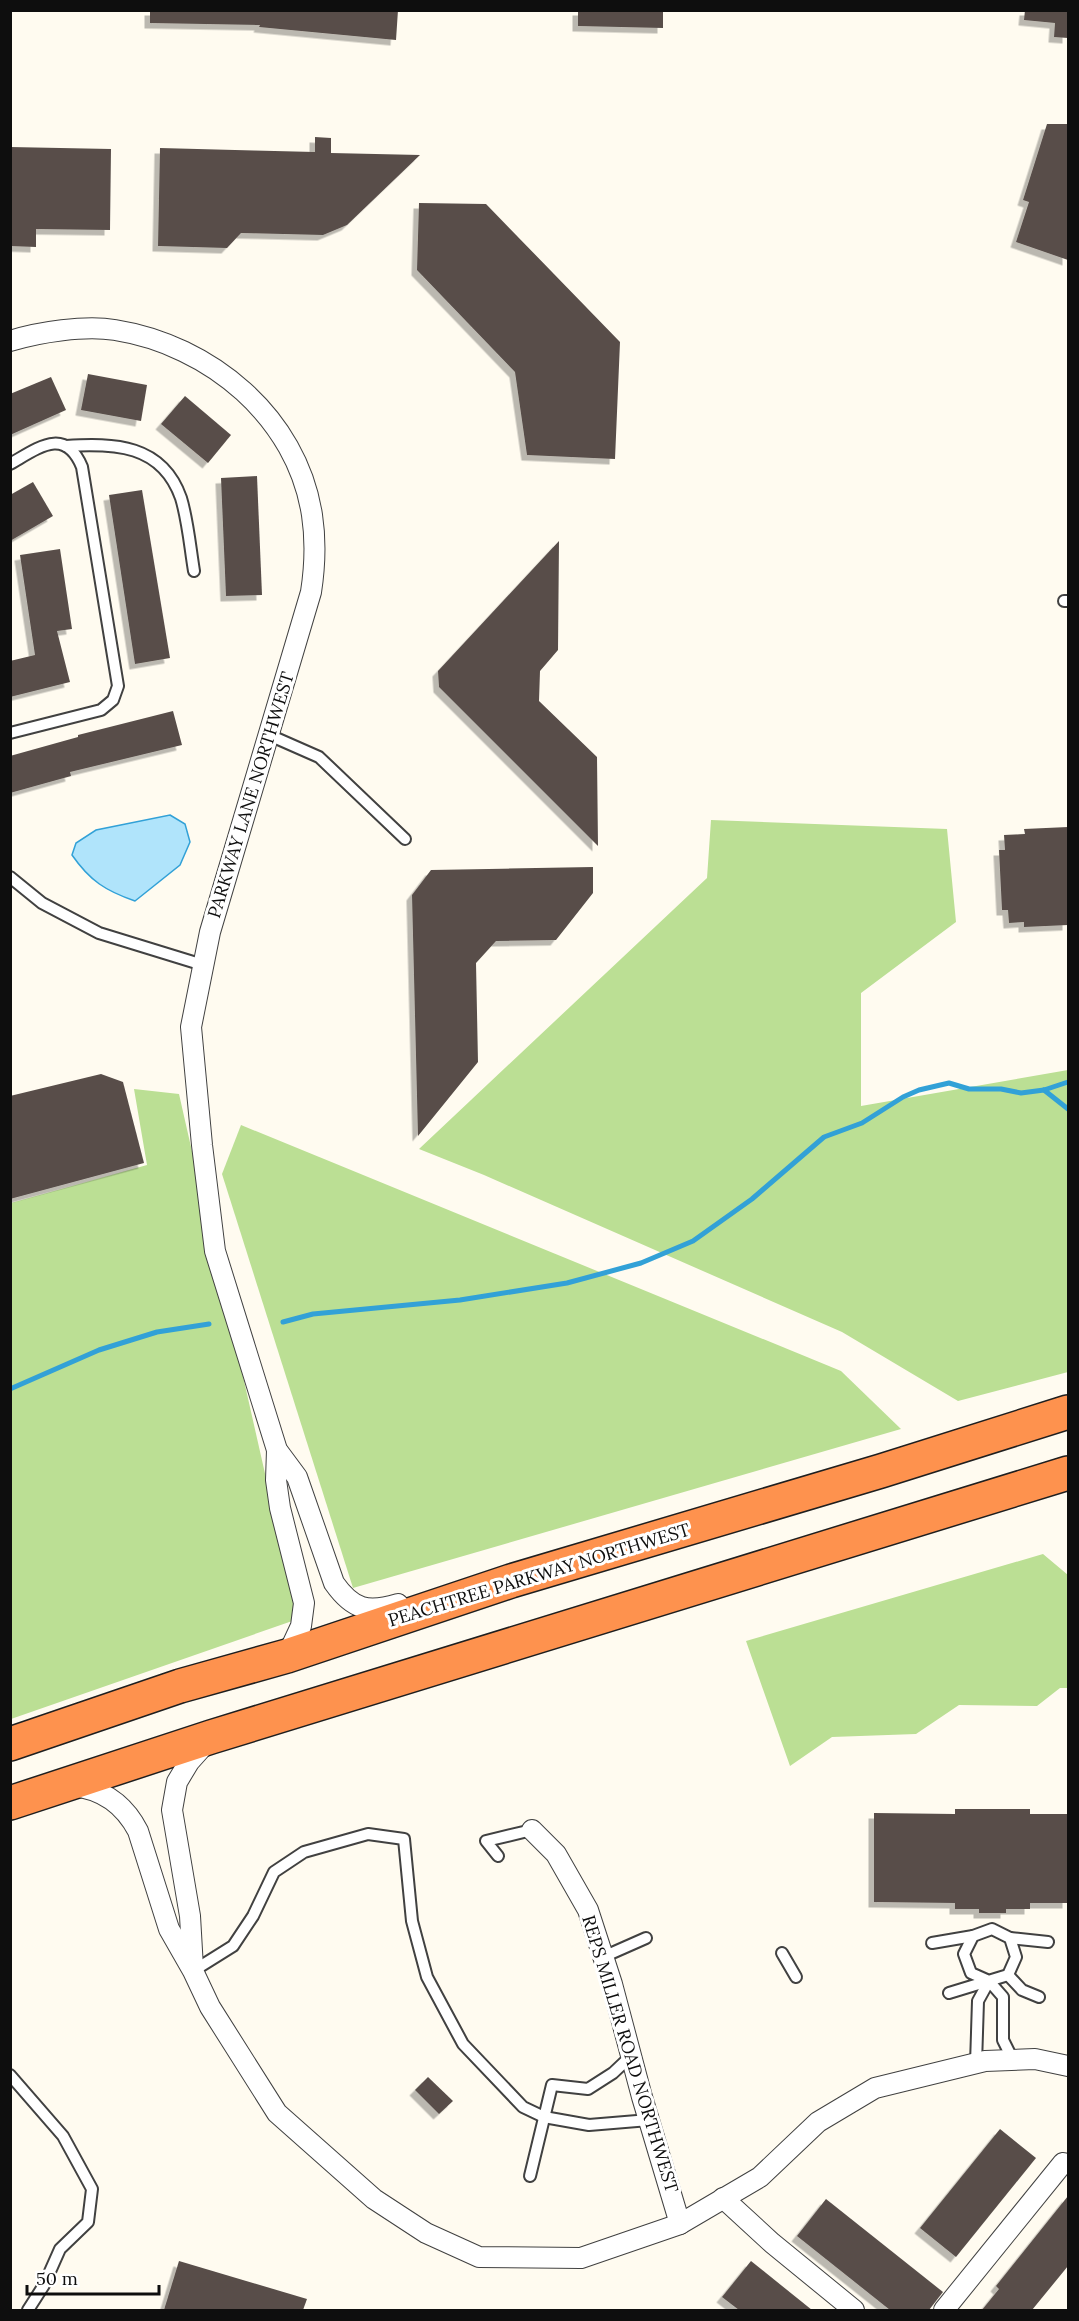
<svg xmlns="http://www.w3.org/2000/svg" width="1079" height="2321" font-family="Lora,serif">
<style>
.forest{fill:#bbdf94}
.water{fill:#b0e4fb;stroke:#32a1d7;stroke-width:1.5}
.lines{fill:none;stroke-linecap:round;stroke-linejoin:round}
.stream{stroke:#32a1d7;stroke-width:5}
.building{fill:#584e4a;filter:url(#shadow)}
.lane-casing{stroke:#414141;stroke-width:14}
.street-casing{stroke:#414141;stroke-width:22}
.highway-casing{stroke:#1f1f1f;stroke-width:36}
.lane{stroke:#fff;stroke-width:10}
.street{stroke:#fff;stroke-width:20}
.highway{stroke:#fe924e;stroke-width:33}
.labels{text-anchor:middle;stroke-width:6;stroke-linejoin:round;paint-order:stroke}
.street-label{font-size:18px;fill:#0e0e0e;stroke:#fff}
</style>
<defs>
<filter id="shadow"><feDropShadow dx="-5.5" dy="5.5" stdDeviation="0" flood-color="#0004"/></filter>
</defs>
<rect width="100%" height="100%" fill="#fffbf0"/>
<g class="forest">
<path d="M711 820 947 829 956 922 861 993V1106L1068 1070V1372L958 1401 842 1332 484 1175 419 1149 707 878Z"/>
<path d="M134 1089 179 1094 298 1619 11 1719V1203L147 1165Z"/>
<path d="M241 1125 841 1371 901 1429 353 1588 222 1174Z"/>
<path d="M1043 1554 1068 1575V1688H1060L1037 1706 959 1705 916 1734 832 1737 790 1766 746 1641Z"/>
</g>
<path class="water" d="M170 815 185 824 190 842 180 865 135 901C106 891 90 881 72 855L76 843 96 830Z"/>
<g class="lines">
<g class="stream">
<path d="M1044 1090 1068 1109"/>
<path d="M283 1322 313 1314 460 1300 567 1283 641 1263 693 1241 752 1199 824 1137 862 1123 903 1097 919 1090 949 1083 969 1089H1001L1021 1093 1044 1090 1068 1082"/>
<path d="M10 1389 99 1350 157 1332 209 1324"/>
</g>
</g>
<g class="building">
<path d="M150 10H398L396 40 259 27 260 25 150 23Z"/>
<path d="M578 10H663V28L578 26Z"/>
<path d="M1025 10H1068V38L1054 37 1055 23 1024 20Z"/>
<path d="M1047 124H1068V260L1016 242 1029 202 1023 200Z"/>
<path d="M315 137 331 138V153L420 155 347 225 323 235 241 233 227 248 158 246 160 148 315 152Z"/>
<path d="M10 147 111 149 110 230 36 229V247L10 246Z"/>
<path d="M419 203 486 204 620 342 615 459 527 455 515 372 417 270Z"/>
<path d="M88 374 147 385 141 421 81 410Z"/>
<path d="M51 377 66 410 10 435V394Z"/>
<path d="M185 396 231 435 208 463 161 424Z"/>
<path d="M257 476 262 595 226 596 221 478Z"/>
<path d="M33 482 53 516 10 541V495Z"/>
<path d="M142 490 170 658 135 664 109 495Z"/>
<path d="M559 541 558 650 540 671 539 701 597 757 598 846 439 687 438 671Z"/>
<path d="M60 549 72 629 57 631 70 682 10 697V661L35 655 20 555Z"/>
<path d="M173 711 182 745 70 772 71 776 10 793V756L78 737V735Z"/>
<path d="M1068 827V925L1024 927V922L1009 923 1008 910H1002L999 850H1005L1004 835 1025 834 1024 829Z"/>
<path d="M593 867V893L556 940 496 941 476 963 478 1062 418 1136 412 895 431 870Z"/>
<path d="M101 1074 123 1082 144 1163 10 1199V1096Z"/>
<path d="M955 1809H1030V1814H1068V1903H1030V1909H1006V1913H979V1909H955V1903L874 1902V1813L955 1814Z"/>
<path d="M428 2077 453 2101 439 2114 415 2090Z"/>
<path d="M1000 2129 1036 2158 956 2257 920 2228Z"/>
<path d="M1068 2196V2266L1032 2310H982L999 2289 996 2286Z"/>
<path d="M826 2199 943 2292 929 2310H890L797 2236Z"/>
<path d="M179 2261 307 2299 303 2310H164Z"/>
<path d="M751 2261 812 2310H739L722 2297Z"/>
</g>
<g class="lines">
<defs>
<g id="lane">
<path d="M66 446C114 443 162 444 181 498 188 521 190 547 194 571"/>
<path d="M10 464C38 448 65 426 82 467L118 686 113 700 101 710 10 733"/>
<path d="M1064 601H1068"/>
<path d="M269 735 319 757 405 839"/>
<path d="M10 877 42 903 99 933 203 965"/>
<path d="M498 1856 486 1841 532 1830"/>
<path d="M1010 1938 1048 1942"/>
<path d="M932 1943 973 1936"/>
<path d="M782 1953 796 1977"/>
<path d="M603 1957 646 1938"/>
<path d="M193 1971 233 1946 253 1916 274 1872 304 1852 368 1834 404 1839 412 1921 427 1977 463 2044 523 2107 544 2117 589 2125 649 2120"/>
<path d="M1008 1975 1022 1990 1039 1997"/>
<path d="M949 1993 1008 1975 1016 1957 1010 1938 992 1929 973 1936 964 1954 971 1973 989 1981 1003 1997V2040L1013 2060"/>
<path d="M976 2064 978 2001 989 1981"/>
<path d="M10 2075 63 2136 92 2189 88 2222 60 2249 44 2285 28 2310"/>
<path d="M530 2176 552 2085 588 2089 613 2073 631 2056"/>
</g>
<g id="street">
<path d="M10 341C39 332 85 325 115 330 210 345 297 417 312 515 316 541 315 566 311 592L210 932 191 1027 202 1145 215 1251 277 1450 297 1477 334 1583C353 1610 368 1613 398 1604"/>
<path d="M277 1450 276 1480 280 1508 304 1603 301 1626 287 1656"/>
<path d="M73 1786C103 1789 124 1804 138 1831L169 1929 193 1971 210 2007 277 2113 374 2199 426 2233 479 2257 581 2258 680 2224 760 2177 818 2122 875 2088 985 2061 1035 2059 1068 2066"/>
<path d="M532 1830 556 1854 588 1910 612 1984 642 2097 680 2224"/>
<path d="M193 1968 190 1916 172 1810 177 1782 189 1762 206 1743"/>
<path d="M723 2198 772 2243 854 2310"/>
<path d="M944 2310 1063 2163"/>
</g>
<g id="highway">
<path d="M10 1744 180 1686 287 1656 511 1581 881 1471 1068 1412"/>
<path d="M10 1803 211 1737 1068 1473"/>
</g>
</defs>
<use href="#lane" class="lane-casing"/>
<use href="#street" class="street-casing"/>
<use href="#highway" class="highway-casing"/>
<use href="#lane" class="lane"/>
<use href="#street" class="street"/>
<use href="#highway" class="highway"/>
</g>
<g class="labels">
<g class="street-label">
<text transform="translate(251 795) rotate(-73)" y="6">PARKWAY LANE NORTHWEST</text>
<text transform="translate(539 1575) rotate(-17)" y="6">PEACHTREE PARKWAY NORTHWEST</text>
<text transform="translate(630 2054) rotate(73)" y="6">REPS MILLER ROAD NORTHWEST</text>
</g>
</g>
<rect width="1079" height="2321" fill="none" stroke="#0e0e0e" stroke-width="24"/>
<path d="M27 2285v9h132v-9" fill="none" stroke="#0e0e0e" stroke-width="3"/>
<text x="36" y="2285" font-size="18" fill="#0e0e0e" stroke="#ffffff" stroke-width="4.5" paint-order="stroke">50 m</text>
</svg>
